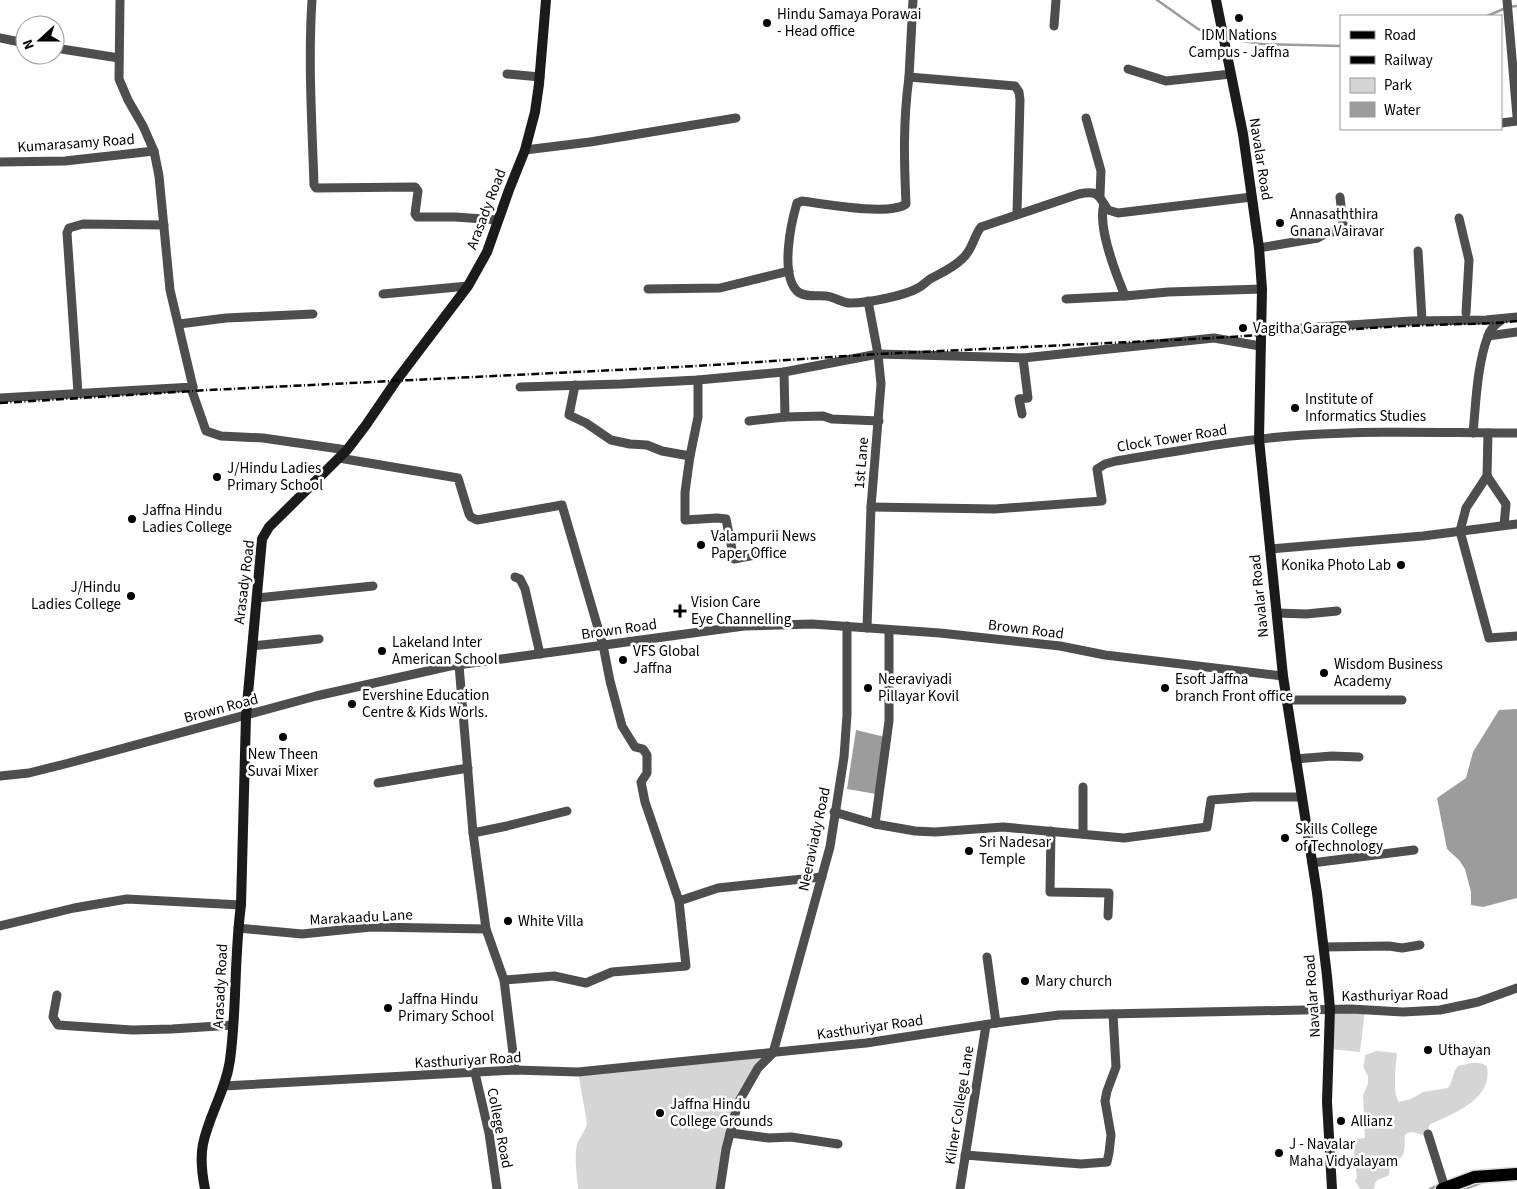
<svg xmlns="http://www.w3.org/2000/svg" width="1517" height="1189" font-family="'Source Sans 3',sans-serif">
<style>
.green{fill:#d5d5d5}
.water{fill:#9c9c9c}
.lines{fill:none;stroke-linecap:round;stroke-linejoin:round}
.stream{stroke:#9c9c9c;stroke-width:2.5}
.primary-casing{stroke:#dbdbdb;stroke-width:15}
.street{stroke:#4e4e4e;stroke-width:9}
.secondary{stroke:#1b1b1b;stroke-width:10}
.primary{stroke:#000;stroke-width:12}
.rail{stroke:#000;stroke-width:2.5;stroke-dasharray:8 2.5 1 2.5;stroke-linecap:butt}
.poi-dot{fill:#000;stroke:#fff;stroke-width:2}
.labels{text-anchor:middle;stroke-width:5;stroke-linejoin:round;paint-order:stroke}
.poi-label{font-size:15px;fill:#000;stroke:#fff;text-anchor:start}
.street-label{font-size:15px;fill:#000;stroke:#fff}
</style>
<rect width="100%" height="100%" fill="#fff"/>
<g class="green">
<path d="M1330 1009 1365 1010 1360 1052 1330 1049Z"/>
<path d="M1377 1051 1397 1053C1396 1065 1392 1093 1399 1102L1411 1099 1423 1092 1448 1088C1453 1082 1452 1073 1458 1066 1468 1064 1477 1060 1487 1066 1493 1100 1454 1113 1429 1125L1428 1134C1419 1137 1412 1128 1405 1135 1404 1154 1407 1155 1390 1165L1389 1175C1379 1181 1376 1176 1374 1189H1360L1355 1181 1357 1177 1353 1145 1354 1139 1365 1138 1363 1095 1368 1084V1076C1361 1063 1364 1070 1365 1055Z"/>
<path d="M773 1053 738 1103 720 1189H578C577 1177 574 1156 577 1145 579 1137 586 1131 587 1123L578 1072Z"/>
</g>
<g class="water">
<path d="M1517 709V898L1483 907 1471 905V892L1465 869 1459 860 1447 849 1437 798 1466 778 1473 752 1499 710Z"/>
<path d="M856 730 885 737 876 794 847 789Z"/>
</g>
<g class="lines">
<g class="stream">
<path d="M1157 0 1198 29 1220 37"/>
<path d="M1487 16 1508 7 1517 6"/>
<path d="M1228 39 1262 44 1341 46"/>
<path d="M1430 1189 1438 1185"/>
<path d="M1465 1189 1483 1182"/>
</g>
<defs>
<path id="primary" d="M1442 1189 1474 1177 1517 1174"/>
</defs>
<use href="#primary" class="primary-casing"/>
<g class="street">
<path d="M312 0C308 62 312 123 314 185L316 188 415 187 418 191 415 214 417 217H455L498 220"/>
<path d="M913 0 909 77 1015 86 1019 92 1020 100 1017 213"/>
<path d="M1507 0 1517 116"/>
<path d="M1054 26 1056 0"/>
<path d="M0 38 25 43"/>
<path d="M55 48 119 58"/>
<path d="M1128 69 1166 81 1231 74"/>
<path d="M507 74 540 77"/>
<path d="M909 77C903 121 904 160 906 204 889 216 824 204 802 201L797 203C791 223 780 274 797 291 804 298 817 295 826 296 835 297 844 304 851 303 867 303 904 296 918 288 922 286 926 282 930 279 941 273 953 268 962 259 973 250 973 237 981 227L1079 194C1099 190 1098 195 1108 210L1118 213 1252 197"/>
<path d="M1086 118 1101 171 1100 195"/>
<path d="M1501 123 1517 121"/>
<path d="M525 150 590 142 736 118"/>
<path d="M0 162 65 161 154 151"/>
<path d="M1459 218 1469 260 1466 313"/>
<path d="M1259 248 1318 238 1326 233 1342 230 1343 224 1340 197"/>
<path d="M1418 251 1422 320"/>
<path d="M648 289 720 288 789 271"/>
<path d="M383 294 468 286"/>
<path d="M1125 296 1168 292 1262 289"/>
<path d="M1066 299 1125 296C1116 274 1097 227 1104 204"/>
<path d="M179 324 226 318 313 314"/>
<path d="M1260 331 1411 321 1486 320 1517 317"/>
<path d="M1488 336 1517 332"/>
<path d="M784 372 785 417"/>
<path d="M575 385 569 415 586 423 611 440 630 444 647 445 662 451 690 456 698 417V380"/>
<path d="M193 387 192 391 206 431 221 436 263 438 347 450"/>
<path d="M520 387 621 384 698 380 784 372 878 354 1023 358 1214 338 1260 346"/>
<path d="M78 393 67 233 69 228 83 224 164 225"/>
<path d="M0 398 193 387 170 290 159 176 154 151 143 126 128 100 119 79 120 0"/>
<path d="M1022 414 1019 399 1028 398 1023 358"/>
<path d="M749 421 785 417 823 416 832 419 879 421"/>
<path d="M1473 433C1476 402 1477 365 1488 336 1490 328 1497 323 1503 319"/>
<path d="M1488 433 1487 476 1466 508 1460 531 1489 638 1517 636"/>
<path d="M690 456 685 492V520L717 518 726 519 734 559 767 553"/>
<path d="M339 458 458 478 469 514 471 517 477 520 562 505 603 645 610 681 622 726 635 747 643 749 647 755V773L641 782 645 802 679 901 686 966 612 972 586 983 554 976 504 980"/>
<path d="M1487 476 1506 504 1504 525"/>
<path d="M871 507 995 509 1102 501 1097 469 1105 464 1116 461C1178 451 1241 439 1304 435 1375 430 1446 433 1517 433"/>
<path d="M1270 549 1423 536 1517 524"/>
<path d="M515 577 520 579 525 589 540 654"/>
<path d="M257 598 373 586"/>
<path d="M1277 613 1306 614 1337 611"/>
<path d="M867 628 871 507 881 384 878 354 868 301"/>
<path d="M252 646 319 639"/>
<path d="M459 665 473 833 486 929 504 980 515 1070"/>
<path d="M1286 700H1402"/>
<path d="M1295 759 1332 756 1359 757"/>
<path d="M0 776 29 773 65 764 316 696 450 666 744 626 812 624 940 633 1060 646 1105 655 1283 676"/>
<path d="M378 783 468 768"/>
<path d="M834 812 875 824 915 831 935 832 1003 827 1124 838 1207 827 1211 800 1252 797H1301"/>
<path d="M875 824 889 721V630"/>
<path d="M1051 831 1050 892 1109 893 1108 916"/>
<path d="M473 833 507 826 567 811"/>
<path d="M1083 834V787"/>
<path d="M1312 863 1414 850"/>
<path d="M679 901 718 888 822 877"/>
<path d="M0 926 74 908 127 899 241 905"/>
<path d="M238 928 302 934 371 927 486 929"/>
<path d="M1324 947 1389 946 1402 948 1420 945"/>
<path d="M987 957 996 1023"/>
<path d="M57 995 53 1017 58 1025 132 1030 172 1029 233 1025"/>
<path d="M475 1073 489 1133 497 1189"/>
<path d="M224 1086 515 1070 578 1072 866 1043 996 1023 1059 1015 1351 1009 1403 1012 1440 1010 1478 1002 1517 988"/>
<path d="M730 1133 769 1138 791 1137 838 1144"/>
<path d="M1428 1134 1445 1188"/>
<path d="M965 1155 1081 1164 1107 1162 1109 1153 1111 1135 1105 1101 1107 1091 1116 1067 1113 1014"/>
<path d="M720 1189 726 1149 738 1103 758 1068 773 1053 830 847 844 757 847 715V626"/>
<path d="M960 1189 986 1025"/>
</g>
<g class="secondary">
<path d="M1216 0 1243 134 1259 248 1262 289 1259 439 1283 676 1317 893 1327 976 1330 1009 1327 1102 1332 1189"/>
<path d="M205 1189C202 1174 200 1159 203 1144 209 1115 226 1090 230 1060 237 1009 234 956 241 905L246 716 262 539 269 527 347 450 366 425 396 381 468 286 487 252 509 190 525 150 535 112 539 84 546 0"/>
</g>
<use href="#primary" class="primary"/>
<path class="rail" d="M0 403 209 390 697 366 878 354 1214 338 1402 326 1496 323 1517 321"/>
</g>
<g class="poi-dot">
<circle cx="1239" cy="18" r="5"/>
<circle cx="767" cy="23" r="5"/>
<circle cx="1280" cy="223" r="5"/>
<circle cx="1243" cy="328" r="5"/>
<circle cx="1295" cy="408" r="5"/>
<circle cx="217" cy="477" r="5"/>
<circle cx="132" cy="519" r="5"/>
<circle cx="701" cy="545" r="5"/>
<circle cx="1401" cy="565" r="5"/>
<circle cx="131" cy="596" r="5"/>
<path d="M677.5 603.5h5v5h5v5h-5v5h-5v-5h-5v-5h5z"/>
<circle cx="382" cy="651" r="5"/>
<circle cx="623" cy="660" r="5"/>
<circle cx="1324" cy="673" r="5"/>
<circle cx="868" cy="688" r="5"/>
<circle cx="1165" cy="688" r="5"/>
<circle cx="352" cy="704" r="5"/>
<circle cx="283" cy="737" r="5"/>
<circle cx="1285" cy="838" r="5"/>
<circle cx="969" cy="851" r="5"/>
<circle cx="508" cy="921" r="5"/>
<circle cx="1025" cy="981" r="5"/>
<circle cx="388" cy="1008" r="5"/>
<circle cx="1428" cy="1050" r="5"/>
<circle cx="660" cy="1113" r="5"/>
<circle cx="1341" cy="1121" r="5"/>
<circle cx="1279" cy="1153" r="5"/>
</g>
<g class="labels">
<g class="poi-label">
<text x="777" y="19">Hindu Samaya Porawai<tspan x="777" dy="17">- Head office</tspan></text>
<text x="1239" y="40" text-anchor="middle">IDM Nations<tspan x="1239" dy="17">Campus - Jaffna</tspan></text>
<text x="1290" y="219">Annasaththira<tspan x="1290" dy="17">Gnana Vairavar</tspan></text>
<text x="1253" y="333">Vagitha Garage</text>
<text x="1305" y="404">Institute of<tspan x="1305" dy="17">Informatics Studies</tspan></text>
<text x="227" y="473">J/Hindu Ladies<tspan x="227" dy="17">Primary School</tspan></text>
<text x="142" y="515">Jaffna Hindu<tspan x="142" dy="17">Ladies College</tspan></text>
<text x="711" y="541">Valampurii News<tspan x="711" dy="17">Paper Office</tspan></text>
<text x="1391" y="570" text-anchor="end">Konika Photo Lab</text>
<text x="121" y="592" text-anchor="end">J/Hindu<tspan x="121" dy="17">Ladies College</tspan></text>
<text x="691" y="607">Vision Care<tspan x="691" dy="17">Eye Channelling</tspan></text>
<text x="392" y="647">Lakeland Inter<tspan x="392" dy="17">American School</tspan></text>
<text x="633" y="656">VFS Global<tspan x="633" dy="17">Jaffna</tspan></text>
<text x="1334" y="669">Wisdom Business<tspan x="1334" dy="17">Academy</tspan></text>
<text x="878" y="684">Neeraviyadi<tspan x="878" dy="17">Pillayar Kovil</tspan></text>
<text x="1175" y="684">Esoft Jaffna<tspan x="1175" dy="17">branch Front office</tspan></text>
<text x="362" y="700">Evershine Education<tspan x="362" dy="17">Centre &amp; Kids Worls.</tspan></text>
<text x="283" y="759" text-anchor="middle">New Theen<tspan x="283" dy="17">Suvai Mixer</tspan></text>
<text x="1295" y="834">Skills College<tspan x="1295" dy="17">of Technology</tspan></text>
<text x="979" y="847">Sri Nadesar<tspan x="979" dy="17">Temple</tspan></text>
<text x="518" y="926">White Villa</text>
<text x="1035" y="986">Mary church</text>
<text x="398" y="1004">Jaffna Hindu<tspan x="398" dy="17">Primary School</tspan></text>
<text x="1438" y="1055">Uthayan</text>
<text x="670" y="1109">Jaffna Hindu<tspan x="670" dy="17">College Grounds</tspan></text>
<text x="1351" y="1126">Allianz</text>
<text x="1289" y="1149">J - Navalar<tspan x="1289" dy="17">Maha Vidyalayam</tspan></text>
</g>
<g class="street-label">
<text transform="translate(76 143) rotate(-4)" y="5">Kumarasamy Road</text>
<text transform="translate(1261 159) rotate(81)" y="5">Navalar Road</text>
<text transform="translate(486 209) rotate(-69)" y="5">Arasady Road</text>
<text transform="translate(1172 438) rotate(-9)" y="5">Clock Tower Road</text>
<text transform="translate(861 463) rotate(-85)" y="5">1st Lane</text>
<text transform="translate(244 582) rotate(-83)" y="5">Arasady Road</text>
<text transform="translate(1259 596) rotate(-96)" y="5">Navalar Road</text>
<text transform="translate(619 629) rotate(-8)" y="5">Brown Road</text>
<text transform="translate(1026 629) rotate(7)" y="5">Brown Road</text>
<text transform="translate(221 708) rotate(-15)" y="5">Brown Road</text>
<text transform="translate(814 839) rotate(-78)" y="5">Neeraviady Road</text>
<text transform="translate(361 917) rotate(-3)" y="5">Marakaadu Lane</text>
<text transform="translate(220 986) rotate(-87)" y="5">Arasady Road</text>
<text transform="translate(1395 995) rotate(-1)" y="5">Kasthuriyar Road</text>
<text transform="translate(1312 996) rotate(-94)" y="5">Navalar Road</text>
<text transform="translate(870 1027) rotate(-8)" y="5">Kasthuriyar Road</text>
<text transform="translate(468 1060) rotate(-3)" y="5">Kasthuriyar Road</text>
<text transform="translate(959 1105) rotate(-81)" y="5">Kilner College Lane</text>
<text transform="translate(500 1128) rotate(79)" y="5">College Road</text>
</g>
</g>
<rect x="1340" y="15" width="162" height="115" fill="#ffffff" stroke="#999999"/>
<rect x="1350" y="31" width="25" height="8" fill="#000000" stroke="#999999"/>
<text x="1384" y="40" font-size="15" fill="#000000">Road</text>
<rect x="1350" y="56" width="25" height="8" fill="#000000" stroke="#999999"/>
<text x="1384" y="65" font-size="15" fill="#000000">Railway</text>
<rect x="1350" y="78" width="25" height="15" fill="#d5d5d5" stroke="#999999"/>
<text x="1384" y="90" font-size="15" fill="#000000">Park</text>
<rect x="1350" y="102" width="25" height="15" fill="#9c9c9c" stroke="#999999"/>
<text x="1384" y="115" font-size="15" fill="#000000">Water</text>
<g transform="translate(40 40) rotate(249)"><circle r="24" fill="#ffffff" stroke="#999999"/>
<path d="M0-4L9 19L0 12L-9 19Z" fill="#000000"/>
<text y="-8" font-size="14" font-weight="bold" text-anchor="middle" fill="#000000">N</text>
</g>
</svg>
